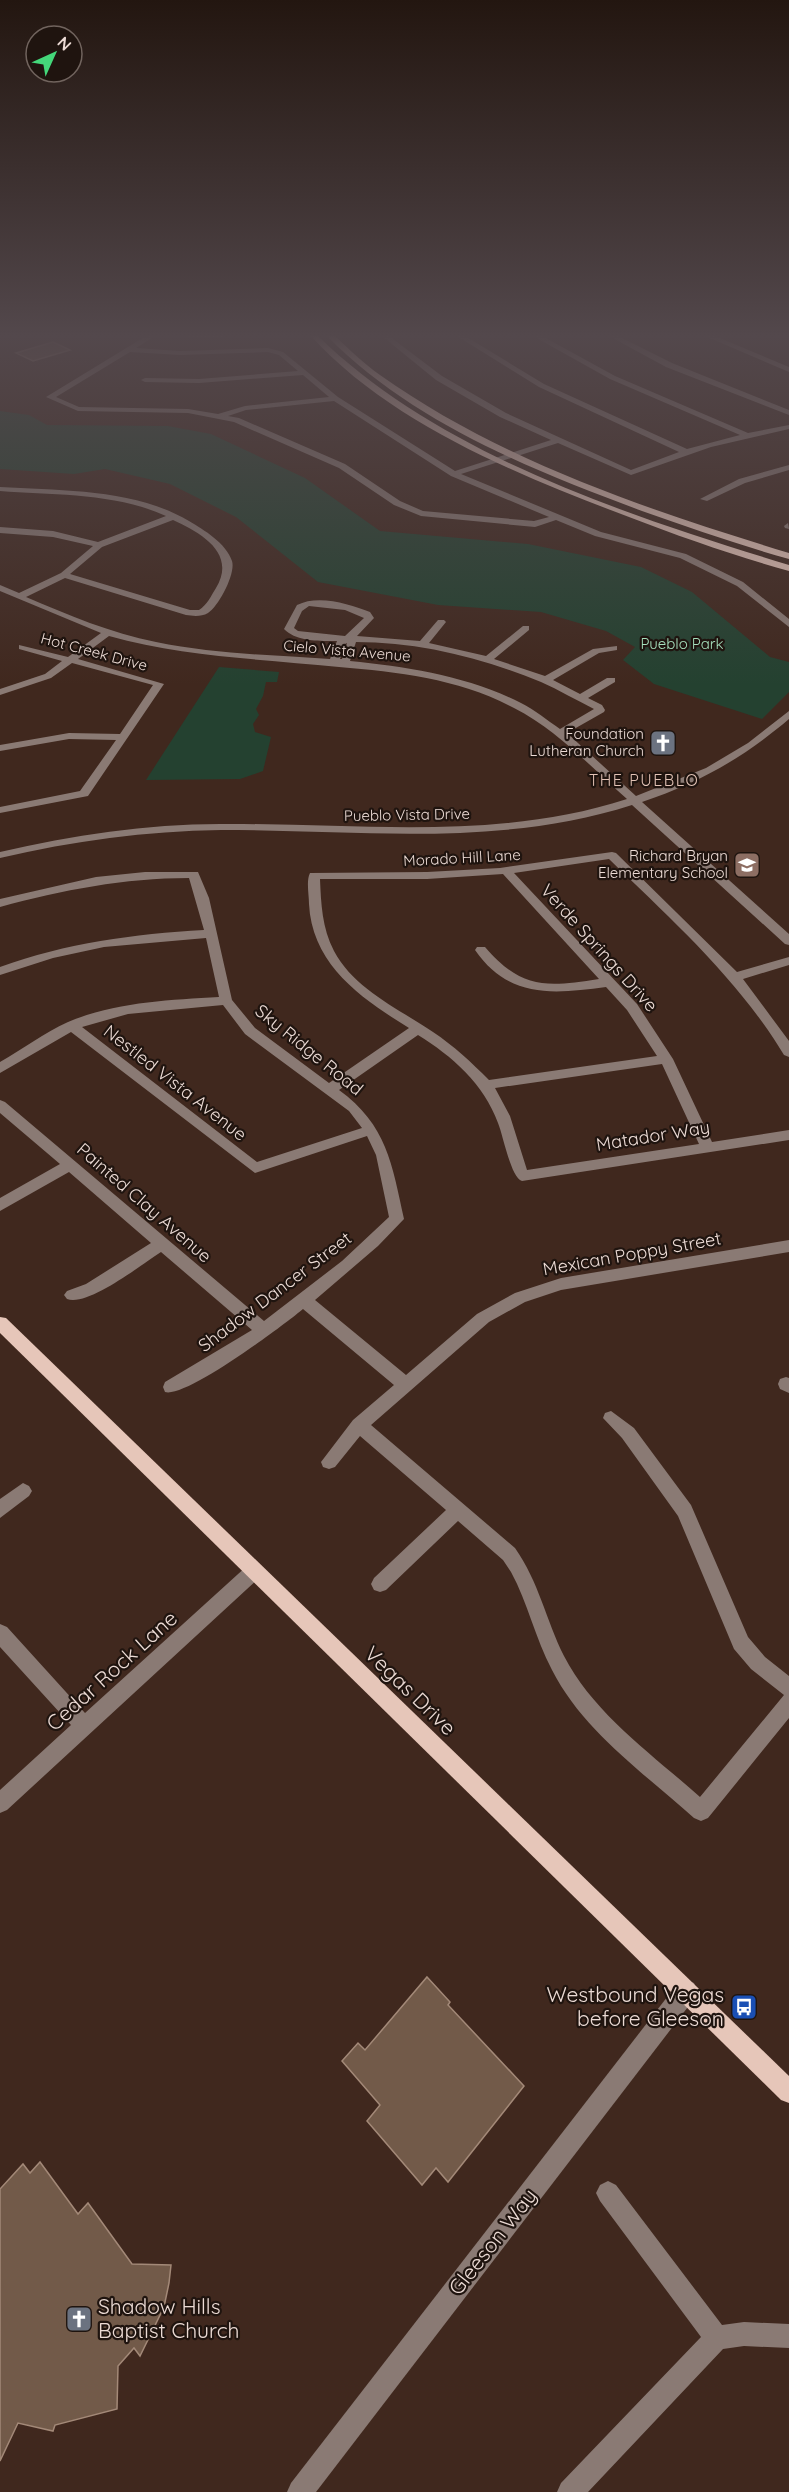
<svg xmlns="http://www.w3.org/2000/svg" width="789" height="2492" font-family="Quicksand,sans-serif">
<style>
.green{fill:#244130}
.building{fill:#725a49;stroke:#a38978;stroke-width:1.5}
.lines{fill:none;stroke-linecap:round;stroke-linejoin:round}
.minor{fill:#8a7a74;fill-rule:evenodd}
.major{fill:#e6c6b9;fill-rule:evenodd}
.labels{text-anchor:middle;stroke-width:4.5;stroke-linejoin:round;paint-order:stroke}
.far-park-label{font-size:15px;fill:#a6e0bd;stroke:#1f140f}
.far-street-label{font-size:15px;fill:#ecdbd5;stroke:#1f140f}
.far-poi-label{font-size:15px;fill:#ecdbd5;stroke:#1f140f;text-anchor:end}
.far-neighbourhood-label{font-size:16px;letter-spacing:1.5px;fill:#e3c3b6;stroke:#1f140f}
.street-label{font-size:18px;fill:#ecdbd5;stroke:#1f140f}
.near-street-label{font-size:21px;fill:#ecdbd5;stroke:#1f140f}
.near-poi-label{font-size:21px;fill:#ecdbd5;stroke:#1f140f;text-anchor:end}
</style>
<rect width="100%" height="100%" fill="#40281e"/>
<g class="green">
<path d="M0 411 29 415 47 425 168 426 211 434 305 478 380 531 528 544 641 567 692 592 770 657 789 662V692L762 719 654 684 623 660 635 647 606 631 541 612 438 605 318 582 236 517 170 484 105 469 74 474 0 469Z"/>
<path d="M219 667 279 672 277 682H266L263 696 256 709 259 715 253 724 255 732 271 737 263 771 240 779 146 780Z"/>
</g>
<g class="building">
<path d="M53 342 70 350 33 361 16 353Z"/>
<path d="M427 1977 450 2002 448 2005 524 2086 448 2182 436 2168 422 2185 367 2121 380 2105 342 2061 358 2043 365 2050Z"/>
<path d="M40 2162 78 2214 88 2203 132 2264 171 2265 169 2283 164 2307 140 2356 134 2348 118 2366 117 2409 55 2425 53 2431 18 2423 0 2461V2189L23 2164 30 2173Z"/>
</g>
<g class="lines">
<g class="minor">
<path d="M146 336H155L136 348 180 351 268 348 283 352 338 397 455 471 551 440 500 417 436 380 382 336H389L442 376 506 413 631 470 679 452 539 387 457 336H465L544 384 687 449 740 435 610 379 533 336H542L615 376 748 433 789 425V429L711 447 631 475 558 443 461 474 601 532 686 554 743 582 789 619V627L737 586 680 558 595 536 556 520 535 527 421 516 394 505 339 468 234 422 188 413 78 411 46 397ZM130 352 180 355 268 352 279 355 298 371 199 379 145 378 141 380 145 382 199 383 303 375 329 397 245 406 218 414 188 409 79 407 56 397ZM334 401 451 476 549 517 534 521 423 511 400 501 345 464 239 418 228 416 246 410Z"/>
<path d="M166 336H223L220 338Z"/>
<path d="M609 336H618L672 363 789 410V415L666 367Z"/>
<path d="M705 336H715L789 367V372Z"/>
<path d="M789 465V470L745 483 707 501 700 499 739 479Z"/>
<path d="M0 487C62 491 133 488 189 521 204 530 226 543 232 561 236 573 219 606 208 613 201 617 193 616 186 615L65 578 26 597C68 615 111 633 156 642 214 654 272 655 330 659L337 641C320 641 297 642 284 629L297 605C318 594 350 604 370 612L374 618 357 636 420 641 438 620H444L446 622 429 643 486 656 523 626H529V630L494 659 545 676 593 649 617 646V650L599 653 553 680 580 694 607 678H615V682L588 698 602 705 605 710 604 712 567 733 636 796 706 768 748 743 789 711V719C743 758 699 783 642 802L789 934V945L785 944 632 805C498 848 359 830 221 830 146 831 73 841 0 858V852C73 835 146 824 220 824 357 823 494 842 627 799 591 767 557 730 514 708 460 679 399 672 339 667 262 659 184 657 109 636L78 659 164 684 88 796 0 813V807L80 791 116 740 69 739 0 751V745L69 733 120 734 153 685 72 663 51 678 0 695V689L45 674 62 661 19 649V645L68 657 101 633 0 591V585L19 593 61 573 93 546 53 537 0 533V527L53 531 98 542 166 516C116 493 54 495 0 491ZM173 520C201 533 237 553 216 588 211 596 207 605 199 610H190L70 574 102 547ZM309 606 345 610 364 618 345 636 298 631 294 628 302 611ZM356 642C419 642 483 658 541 682 559 690 576 700 594 709L560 729C547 720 535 710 521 703 468 676 408 667 350 661ZM347 643 342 659H340L345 644Z"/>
<path d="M788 523 789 529 785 528 784 526Z"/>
<path d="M612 852 616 853 737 972 789 957V965L743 979 789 1041V1057L784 1055C738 979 673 921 609 859L514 873 637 1004 673 1059 712 1142 789 1130V1140L522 1181C511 1178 503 1135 498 1123 484 1084 452 1056 418 1035L339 1090C387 1125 392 1164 404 1219L378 1246 315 1300 406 1375 477 1314 515 1293 561 1278 789 1240V1252L561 1290 525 1302 489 1322 371 1425 515 1548C539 1582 546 1620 564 1656 594 1714 652 1754 700 1797L784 1695 751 1669 734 1649 678 1516 622 1438 603 1418 605 1413 611 1411 634 1428 691 1505 748 1637 765 1657 789 1676V1718L708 1818 701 1821 694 1818C644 1773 583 1731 552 1670 535 1638 528 1603 511 1572L503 1560 458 1521 386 1590 380 1592 374 1590 371 1584 374 1578 446 1510 360 1436 335 1467 329 1469 323 1467 321 1462 353 1420 394 1385 303 1309C284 1325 185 1399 165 1392L163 1387 165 1382 252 1330 161 1252C142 1264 88 1307 67 1299L64 1295 67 1291 86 1284 151 1243 69 1172 0 1211V1198L60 1164 0 1113V1100L5 1102 264 1321 342 1261 389 1217 376 1155 367 1136 255 1173 71 1032 0 1073V1062C23 1049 44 1033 68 1022 116 1002 168 1000 219 997L206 938 104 947 53 958 0 975V967C66 943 134 934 204 930L189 878C124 878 63 890 0 907V899L96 877 145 872H198L209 898 232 1000 255 1028 329 1083 409 1028C362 999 312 965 309 904 309 894 306 881 310 873L427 872 500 868ZM503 874 599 979C547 987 522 990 485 947H477L475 950C509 999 553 994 606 987L627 1010 657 1056 489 1080C471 1062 454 1046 433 1032 399 1009 354 989 334 951 322 928 321 903 320 879H427ZM223 1005 245 1034 349 1111 362 1128 257 1162 82 1027 128 1014ZM662 1064 699 1144 527 1170 510 1116 495 1088Z"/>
<path d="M786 1377 789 1378V1393L780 1389 778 1384 780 1379Z"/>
<path d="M23 1483 29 1486 32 1491 29 1496 0 1518V1499Z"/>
<path d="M254 1563 260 1565 263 1571 260 1577 7 1810 0 1813V1790L71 1725 0 1647V1624L7 1627 85 1713 248 1565Z"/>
<path d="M686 1980 694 1983 697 1991 694 1999 316 2492H287L291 2483 678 1983Z"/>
<path d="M608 2181 616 2185 722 2325 744 2322 789 2324V2348L744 2346 723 2349 588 2492H557L561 2483 701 2337 600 2201 596 2193 600 2185Z"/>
</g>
<g class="major">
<path d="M311 336H318C440 455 629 516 789 565V571C735 556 681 537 629 517 520 476 391 424 311 336Z"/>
<path d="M327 336H335C349 349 364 364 380 375 503 462 646 509 789 553V559C739 545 690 528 642 511 531 470 412 422 327 336Z"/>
<path d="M0 1317 6 1318 789 2076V2103L781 2100 0 1333Z"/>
</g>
</g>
<linearGradient id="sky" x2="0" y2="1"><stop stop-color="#231610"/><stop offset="0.49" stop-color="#53484c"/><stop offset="1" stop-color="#53484c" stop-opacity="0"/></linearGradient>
<rect width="789" height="685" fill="url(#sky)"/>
<defs>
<symbol id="church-square" viewBox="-11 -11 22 22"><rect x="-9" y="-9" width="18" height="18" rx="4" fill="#6b7280" stroke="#1f140f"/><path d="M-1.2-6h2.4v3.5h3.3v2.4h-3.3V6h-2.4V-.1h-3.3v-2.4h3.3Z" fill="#fff"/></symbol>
<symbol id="school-square" viewBox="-11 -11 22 22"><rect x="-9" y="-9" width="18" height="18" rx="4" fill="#8d6e63" stroke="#1f140f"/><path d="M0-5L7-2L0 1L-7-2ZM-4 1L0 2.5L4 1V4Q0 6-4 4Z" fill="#fff"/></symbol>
<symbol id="bus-square" viewBox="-11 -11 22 22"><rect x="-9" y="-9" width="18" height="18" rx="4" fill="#1a4fb4" stroke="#1f140f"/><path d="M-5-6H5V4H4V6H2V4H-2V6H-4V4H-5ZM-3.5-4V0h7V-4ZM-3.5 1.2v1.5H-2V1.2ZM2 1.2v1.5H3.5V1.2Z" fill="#fff"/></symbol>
</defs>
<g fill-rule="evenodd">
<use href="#church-square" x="648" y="728" width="30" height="30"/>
<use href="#school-square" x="732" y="850" width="30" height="30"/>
<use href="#bus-square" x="729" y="1992" width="30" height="30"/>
<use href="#church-square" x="64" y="2304" width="30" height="30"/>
</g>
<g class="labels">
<g class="far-park-label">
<text x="682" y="649">Pueblo Park</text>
</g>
<g class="far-street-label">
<text transform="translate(347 651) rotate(5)" y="5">Cielo Vista Avenue</text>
<text transform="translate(94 652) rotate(15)" y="5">Hot Creek Drive</text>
<text transform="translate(407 815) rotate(-1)" y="5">Pueblo Vista Drive</text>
<text transform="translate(462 858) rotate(-3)" y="5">Morado Hill Lane</text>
</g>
<g class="far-poi-label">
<text x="644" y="739">Foundation<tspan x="644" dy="17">Lutheran Church</tspan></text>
<text x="728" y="861">Richard Bryan<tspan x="728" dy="17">Elementary School</tspan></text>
</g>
<g class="far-neighbourhood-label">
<text x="644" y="786">THE PUEBLO</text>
</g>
<g class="street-label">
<text transform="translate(599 948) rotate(48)" y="6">Verde Springs Drive</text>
<text transform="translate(309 1050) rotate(39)" y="6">Sky Ridge Road</text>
<text transform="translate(175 1083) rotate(38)" y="6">Nestled Vista Avenue</text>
<text transform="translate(653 1136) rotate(-9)" y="6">Matador Way</text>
<text transform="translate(144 1203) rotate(41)" y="6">Painted Clay Avenue</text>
<text transform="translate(632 1254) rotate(-10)" y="6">Mexican Poppy Street</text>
<text transform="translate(275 1292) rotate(-37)" y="6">Shadow Dancer Street</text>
</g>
<g class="near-street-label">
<text transform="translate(112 1671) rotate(-42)" y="7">Cedar Rock Lane</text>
<text transform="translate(410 1691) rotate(44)" y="7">Vegas Drive</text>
<text transform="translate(493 2242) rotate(-52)" y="7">Gleeson Way</text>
</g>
<g class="near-poi-label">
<text x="724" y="2002">Westbound Vegas<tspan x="724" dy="24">before Gleeson</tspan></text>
<text x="98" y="2314" text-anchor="start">Shadow Hills<tspan x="98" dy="24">Baptist Church</tspan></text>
</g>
</g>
<g transform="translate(54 54) rotate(45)"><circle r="28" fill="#1f140f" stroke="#71645e" stroke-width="1.5"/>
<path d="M0-4.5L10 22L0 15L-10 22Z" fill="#44d77a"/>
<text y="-9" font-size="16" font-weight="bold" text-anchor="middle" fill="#ecdbd5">N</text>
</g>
</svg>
